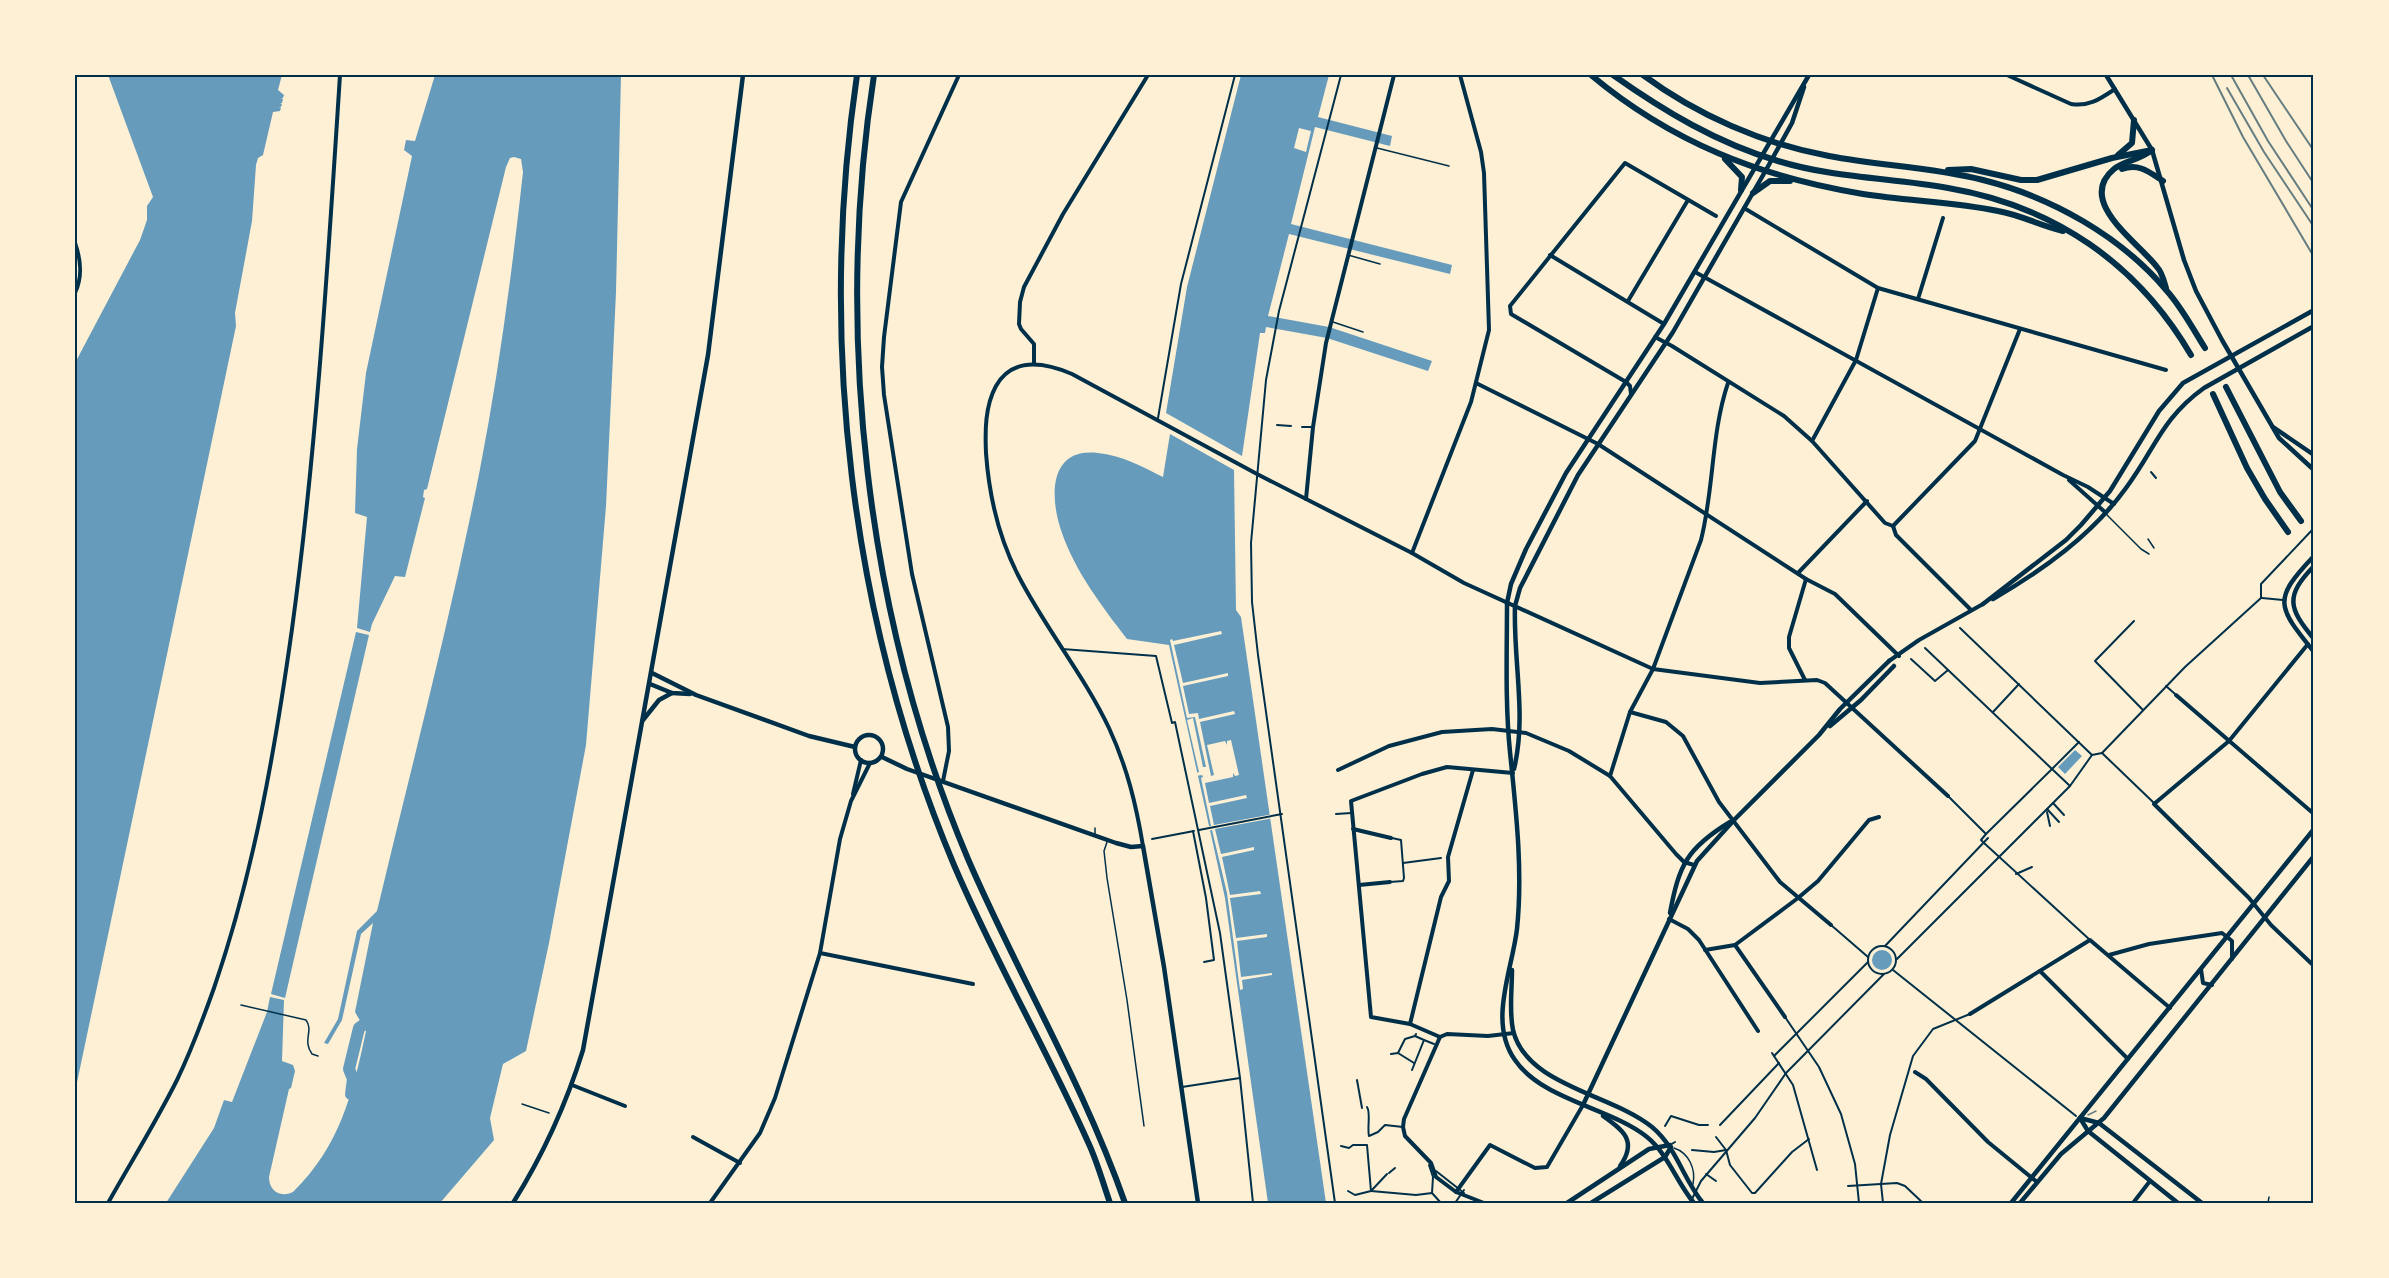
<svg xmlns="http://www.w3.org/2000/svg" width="2389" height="1278" font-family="'Roboto Condensed',sans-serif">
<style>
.water{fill:#669bbc}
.pier{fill:#fdf0d5}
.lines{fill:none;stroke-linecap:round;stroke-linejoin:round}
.river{stroke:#669bbc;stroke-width:12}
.service{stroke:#003049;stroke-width:1.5}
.pedestrian{stroke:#003049;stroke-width:2}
.minor{stroke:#003049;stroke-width:4}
.tertiary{stroke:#003049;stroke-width:4.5}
.secondary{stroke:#003049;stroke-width:4.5}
.motorway{stroke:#003049;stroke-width:6}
.tram{stroke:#657d81;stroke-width:1.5}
.rail{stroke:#657d81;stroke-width:2}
.neatline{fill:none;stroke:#003049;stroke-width:2}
</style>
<rect width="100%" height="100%" fill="#fdf0d5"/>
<g class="water">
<path d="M108 75H282L278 90 284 95 283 98H281L283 99 282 103H280L282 104 281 107H279L281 108 280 111 273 112 263 155 258 158 256 165 252 221 235 313 236 326 75 1092V363L140 240 147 220V206L153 197Z"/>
<path d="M435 75H621L616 292 606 506 586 745 549 943 526 1051 503 1064 490 1118 494 1140 440 1203H166L214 1128 224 1100 232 1102 267 1012 270 997 284 1000 282 1061 293 1065 295 1071 291 1088 289 1089 269 1177C269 1191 280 1198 293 1192 340 1146 353 1093 366 1031L355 1012 373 923 361 934 342 1020 328 1044 324 1043 338 1019 357 931 377 911C412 764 451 617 480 469 499 371 512 272 523 172L521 159 514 157 510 158 506 167 427 489 424 490 423 497 425 498 405 577 395 576 372 624 370 632 357 628 367 517 355 513 357 449 366 373 412 156 404 150 406 140 415 141Z"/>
<path d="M1241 75H1329L1318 117 1392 136 1390 146 1315 127 1291 224 1452 265 1450 274 1289 234 1268 316 1329 327 1432 361 1428 371 1327 338 1266 327 1265 333H1260L1242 456 1166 413 1187 287Z"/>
<path d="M1170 434 1234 470 1236 610 1241 617 1326 1203H1268L1225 898 1169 645 1127 639C1102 606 1076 573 1062 533 1050 500 1047 447 1098 453 1121 455 1143 467 1163 477Z"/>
<path d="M356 632 369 635 285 998 271 994Z"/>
<path d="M2075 750 2082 756 2065 774 2058 767Z"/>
<circle cx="1882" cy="960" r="10"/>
</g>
<g class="pier">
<path d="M1299 128 1311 131 1306 152 1294 148Z"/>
<path d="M1221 631 1222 634 1174 645 1183 683 1228 673V676L1183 686 1189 714 1198 713 1199 719 1234 711 1235 714 1200 722 1211 776 1214 775 1207 745 1225 741 1227 745V741L1231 740 1239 775 1235 776 1233 773V777L1205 783 1209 803 1246 795 1247 798 1210 806 1214 825 1273 814V818L1215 829 1221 854 1254 847V850L1222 857 1230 895 1260 891 1261 894 1230 898 1236 938 1267 934V937L1237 941 1241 977 1272 973V975L1242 980 1243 989 1240 990 1227 893 1212 830 1207 831 1206 827 1211 826 1201 778 1203 777 1202 775 1195 776 1194 774 1199 772 1187 720 1193 718 1203 767H1206L1195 717 1187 718 1170 640 1172 639 1173 641Z"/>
</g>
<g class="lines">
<path class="river" d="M351 1094 353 1079 349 1069 359 1028 363 1025"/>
<g class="service">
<path d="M1377 148 1449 166"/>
<path d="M1348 255 1380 264"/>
<path d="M1333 322 1363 332"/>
<path d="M2106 514 2141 549 2149 554"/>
<path d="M2148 539 2154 548"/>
<path d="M1095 828V834"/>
<path d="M1107 842 1104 851 1107 878 1127 1000 1144 1126"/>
<path d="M241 1005 306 1020C314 1031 302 1040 312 1054L318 1056"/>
<path d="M522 1104 549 1113"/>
<path d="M1674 1148C1689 1153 1696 1169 1693 1184"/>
<path d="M2268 1203 2269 1197"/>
</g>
<g class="pedestrian">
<path d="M1158 418 1181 284 1235 75"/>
<path d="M1277 425 1291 426"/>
<path d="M1302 427H1311"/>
<path d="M2151 472 2156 478"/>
<path d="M2262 598 2283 600"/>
<path d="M2134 621 2095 661 2143 710"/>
<path d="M1960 628 2092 755"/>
<path d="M1925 648 2052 769 2079 742"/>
<path d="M1062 649 1156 656 1172 723 1175 722 1220 933 1240 1078 1253 1203"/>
<path d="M1911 659 1935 681 1948 670"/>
<path d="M2166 686 2175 694"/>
<path d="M1993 712 2019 684"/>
<path d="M2102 753 2154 803"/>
<path d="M1948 796 1986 834 1981 840 1984 843"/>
<path d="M2053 803 2064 815"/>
<path d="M2047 809 2059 822"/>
<path d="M2047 812 2050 826"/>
<path d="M1336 814 1351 813"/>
<path d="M1199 830 1282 814"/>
<path d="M1193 831 1206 898 1214 960 1204 962"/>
<path d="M1986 834 2052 769 2070 786"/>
<path d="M1152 839 1194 831"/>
<path d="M1984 843 2090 940"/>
<path d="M1403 863 1441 858"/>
<path d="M2016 874 2032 867"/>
<path d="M1390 882 1403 881 1404 878 1401 840 1392 838"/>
<path d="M1831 925 1868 957"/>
<circle cx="1882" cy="960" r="14"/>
<path d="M1885 946 1988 838"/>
<path d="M1897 959 2070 786 2092 755 2102 753 2185 667 2261 598V584L2314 528"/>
<path d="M1893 970 2076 1116"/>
<path d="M1785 1017 1819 1067 1841 1114 1855 1164 1859 1203"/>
<path d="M1424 1040 1434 1044"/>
<path d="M1398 1053 1414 1063"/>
<path d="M1772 1053 1793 1085 1817 1170"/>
<path d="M1391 1054 1398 1053 1405 1039 1415 1036"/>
<path d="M1774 1056 1868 962"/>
<path d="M1412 1070 1424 1040 1415 1036 1416 1034"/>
<path d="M1357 1080 1362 1108"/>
<path d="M1182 1087 1240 1078"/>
<path d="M1367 1107C1371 1113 1367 1127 1369 1136L1378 1132 1385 1125 1403 1127"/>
<path d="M1720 1125 1779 1063"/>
<path d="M1665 1126 1671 1116 1699 1125H1708"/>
<path d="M1716 1137 1726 1150 1730 1165 1752 1193H1755L1792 1152 1809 1139"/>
<path d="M1670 1145 1675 1142"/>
<path d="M1341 1146 1349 1148 1353 1145H1367L1371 1191 1416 1195 1432 1193 1441 1203H1455L1464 1190"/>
<path d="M1692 1150 1714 1152 1726 1150"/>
<path d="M1429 1165 1433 1177 1432 1193"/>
<path d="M1436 1171 1464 1193"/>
<path d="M1389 1173 1395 1168"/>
<path d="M1706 1174 1716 1181"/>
<path d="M1848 1186 1897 1183 1905 1186 1923 1203"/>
<path d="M1348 1191 1355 1195 1371 1191 1387 1174"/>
<path d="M1335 1203 1258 655 1252 602 1251 543 1266 380 1279 311 1341 75"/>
<path d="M1690 1203 1701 1181 1755 1118 1786 1073 1884 974"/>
<path d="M1883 1203 1881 1184 1890 1135 1913 1056 1933 1029 1970 1014"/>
</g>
<g class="minor">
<path d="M2007 75 2071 104C2089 107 2100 99 2115 89"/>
<path d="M1744 208 1878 288 2166 370"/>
<path d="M75 243C81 260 83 276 75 293"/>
<path d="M1550 255 1664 324"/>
<path d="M1695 272 2063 475 2088 487 2114 504"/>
<path d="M1918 299 1943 218"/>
<path d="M1628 301 1688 200"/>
<path d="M1655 337 1672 346 1784 416 1812 441 1885 523 1893 526 1896 535 1971 610"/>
<path d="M1034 364V344L1021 329 1019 324 1020 302 1024 287 1063 214 1148 75"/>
<path d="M1476 383 1598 444 1806 579 1835 594 1899 656"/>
<path d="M1631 394 1630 386 1626 382 1511 314 1510 306 1625 163 1716 216"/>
<path d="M1812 441 1856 360 1878 288"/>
<path d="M2069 480 2106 513"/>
<path d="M1306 499 1313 427 1326 343 1394 75"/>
<path d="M1893 526 1975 441 2020 329"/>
<path d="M1412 553 1471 402 1489 330 1484 173 1481 152 1460 75"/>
<path d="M1798 573 1867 501"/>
<path d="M2308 644 2229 741 2154 804 2249 898 2271 925 2314 966"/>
<path d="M1889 661 1919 640 1983 604"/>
<path d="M1805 680 1789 648V637L1806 579"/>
<path d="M2176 695 2314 814"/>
<path d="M1630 712 1666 722 1683 736 1719 802 1780 882 1831 925"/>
<path d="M1338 770 1389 746 1442 732 1492 729 1526 733 1569 751 1610 776 1676 854 1684 862 1694 865"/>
<path d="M1513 773 1447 767 1422 774 1351 801 1371 1017 1410 1024 1440 1037 1447 1034 1488 1036 1514 1033"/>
<path d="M1610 776 1630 712 1653 669 1701 540C1714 489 1711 433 1728 383"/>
<path d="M943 781 949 751 948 727 912 574 884 395 882 367 884 337 901 202 959 75"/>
<path d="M853 794 861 760"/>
<path d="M1353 829 1391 838"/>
<path d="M1143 846C1136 804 1127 767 1109 728 1084 675 1045 628 1018 575 999 538 989 495 986 453 985 431 985 406 996 386 1013 356 1046 363 1072 374L1257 474 1412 553 1464 583 1653 669 1760 683 1817 680 1825 683 1948 796"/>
<path d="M1359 885 1390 882"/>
<path d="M1669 919 1688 929 1699 940 1758 1031"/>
<path d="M1735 945 1785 1017"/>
<path d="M1705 950 1735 945 1798 898 1818 881 1869 820 1879 817"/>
<path d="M820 953 973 984"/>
<path d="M2109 955 2149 944 2222 933 2232 941V959"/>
<path d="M2201 969 2203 983 2212 985"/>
<path d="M2040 971 2128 1059"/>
<path d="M1970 1014 2090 940 2170 1008"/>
<path d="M1410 1024 1441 897 1449 881 1448 857 1473 770"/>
<path d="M1440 1037 1404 1119 1403 1127 1405 1136 1431 1163 1436 1177 1456 1192 1484 1203"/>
<path d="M1915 1072 1926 1079 1988 1142 2037 1182"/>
<path d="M572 1085 625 1106"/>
<path d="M693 1137 740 1163"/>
<path d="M1456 1192 1490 1145 1535 1168 1547 1167 1583 1105"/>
<path d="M108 1203C131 1162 156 1122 177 1080 191 1051 203 1019 214 988 254 872 275 750 292 629 317 445 328 260 340 75"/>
<path d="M710 1203 760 1133 775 1098 820 953 840 839 851 801 870 763"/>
<path d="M2133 1203 2150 1181"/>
</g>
<g class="tertiary">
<path d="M652 673 696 695 809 736 855 747"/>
<path d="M650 684 672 693 690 694"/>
<path d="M643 720 659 700 672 693"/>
<circle cx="869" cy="749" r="14"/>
<path d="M882 757 907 769 1116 843 1131 847 1143 846 1164 967 1198 1203"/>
</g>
<g class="secondary">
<path d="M2106 75 2152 150 2184 260 2196 291 2222 340 2279 438 2314 470"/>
<path d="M2273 427 2314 455"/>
<path d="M2314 556C2272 600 2277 606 2314 652"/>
<path d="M2314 566C2285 596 2288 608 2314 639"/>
<path d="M1993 599C2043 570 2092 535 2126 488 2155 449 2162 418 2204 388L2314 326"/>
<path d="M1983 604 2066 540 2081 525 2110 491 2159 411 2183 383 2314 310"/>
<path d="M1830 726 1861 700 1894 666"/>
<path d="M1514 769C1527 716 1513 660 1515 606L1520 588 1578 475 1673 332 1766 170 1792 123 1804 87"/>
<path d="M1670 913C1679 865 1687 848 1730 822"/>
<path d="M1512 970C1512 990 1509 1011 1513 1030 1526 1086 1612 1094 1652 1127 1677 1148 1683 1179 1703 1203"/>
<path d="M1583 1105 1697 861 1734 820 1819 735 1840 709 1889 661"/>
<path d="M1603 1116C1623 1130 1638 1141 1620 1166"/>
<path d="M2080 1118 2099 1123 2202 1203"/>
<path d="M2080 1118 2088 1131 2178 1203"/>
<path d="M513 1203C543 1155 566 1105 583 1050L708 355 743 75"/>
<path d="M1567 1203 1649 1149 1670 1145"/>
<path d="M1591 1203 1665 1157 1671 1147"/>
<path d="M1694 1203C1677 1183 1668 1154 1647 1137 1611 1108 1542 1100 1515 1060 1488 1022 1512 971 1517 929 1523 870 1516 811 1510 752 1505 703 1507 652 1507 603L1511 584 1526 549 1566 473 1664 324 1809 75"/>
<path d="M2011 1203 2314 829"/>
<path d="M2020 1203 2061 1154 2104 1118 2314 856"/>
</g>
<g class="motorway">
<path d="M857 75C818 339 850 618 954 865 994 959 1046 1048 1088 1142 1097 1161 1103 1183 1110 1203"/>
<path d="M874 75C834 333 866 618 968 859 1018 975 1083 1083 1125 1203"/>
<path d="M1591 75C1671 142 1760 177 1863 194 1908 201 1954 202 1998 211 2021 215 2041 226 2063 231"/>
<path d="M1613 75C1664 111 1717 143 1778 161 1833 178 1892 178 1948 188 2054 206 2137 263 2191 355"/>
<path d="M1643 75C1697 115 1763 144 1829 156 1880 166 1932 167 1983 180 2051 197 2121 236 2167 291 2182 308 2193 329 2205 348"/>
<path d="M2152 150C2139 160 2124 161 2114 169 2075 201 2139 243 2157 267 2162 272 2164 281 2166 288"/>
<path d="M2118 155 2132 143 2134 120"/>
<path d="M1725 159 1742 177 1741 190"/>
<path d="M2122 169C2139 163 2149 172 2163 181"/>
<path d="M1948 170 1971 169 2021 180H2037L2112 158 2152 150"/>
<path d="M1753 193 1770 181H1790"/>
<path d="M2226 387 2280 492 2301 521"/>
<path d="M2213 394 2247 468 2265 499 2288 532"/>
</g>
<path class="tram" d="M2088 1115 2096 1111"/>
<g class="rail">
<path d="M2212 75 2243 137 2314 257"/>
<path d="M2231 75 2268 141 2314 211"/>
<path d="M2248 75 2286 141 2314 184"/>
<path d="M2263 75 2314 151"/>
<path d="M2227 88 2264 152 2314 227"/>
</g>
</g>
<rect width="2389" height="1278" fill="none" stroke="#fdf0d5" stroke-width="153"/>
<rect x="76" y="76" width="2236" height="1126" class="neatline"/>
</svg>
